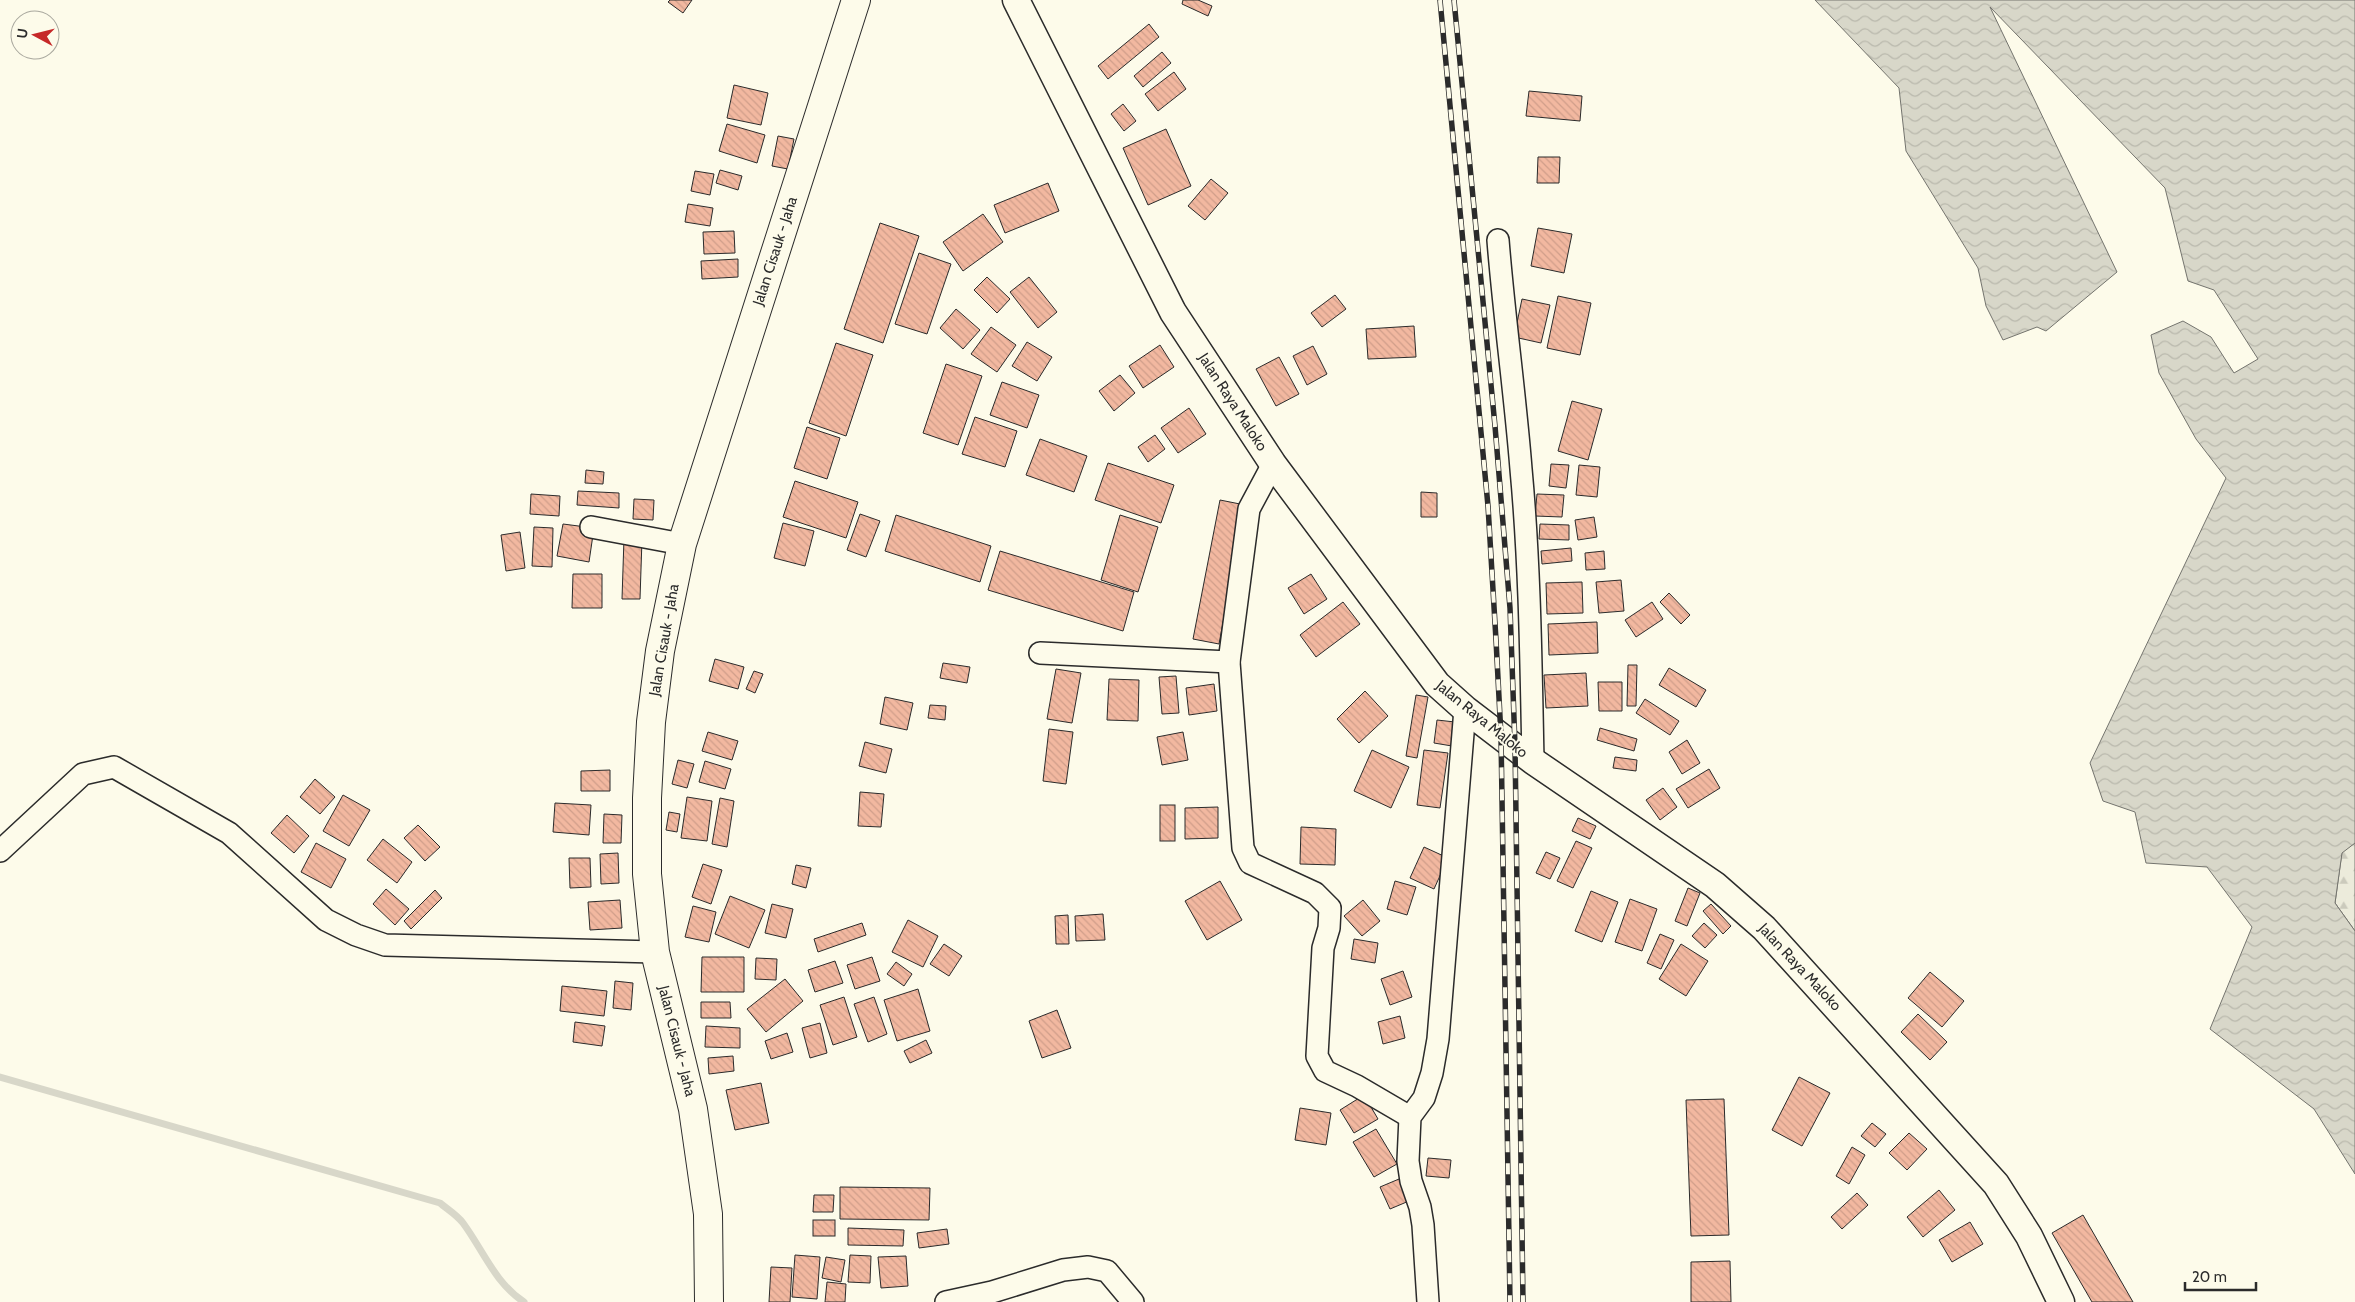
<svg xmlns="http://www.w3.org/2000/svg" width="2355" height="1302" font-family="Cabin,sans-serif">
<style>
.forest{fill:url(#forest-firs);stroke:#74746e}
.water{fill:url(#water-waves);stroke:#74746e}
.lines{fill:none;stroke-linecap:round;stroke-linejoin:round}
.stream{stroke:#d8d7c9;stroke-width:7}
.building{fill:url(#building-back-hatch);stroke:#2b2b2b}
.minor-casing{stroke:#2b2b2b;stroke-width:24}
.tertiary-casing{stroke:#2b2b2b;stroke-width:29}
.primary-casing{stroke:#2b2b2b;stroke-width:30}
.minor{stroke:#fdfbea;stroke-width:21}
.tertiary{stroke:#fdfbea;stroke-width:26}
.primary{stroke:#fdfbea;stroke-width:28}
.rail-casing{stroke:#2b2b2b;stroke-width:5.5}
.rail{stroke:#fdfbea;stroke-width:4;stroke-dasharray:11;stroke-linecap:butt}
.labels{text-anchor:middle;stroke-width:4;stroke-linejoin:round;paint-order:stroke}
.street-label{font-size:15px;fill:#2b2b2b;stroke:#fdfbea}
</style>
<defs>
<pattern id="forest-firs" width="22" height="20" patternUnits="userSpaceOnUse" patternTransform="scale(1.25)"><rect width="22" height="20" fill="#ecebdb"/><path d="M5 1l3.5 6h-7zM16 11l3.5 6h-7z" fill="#cbcabc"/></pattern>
<pattern id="water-waves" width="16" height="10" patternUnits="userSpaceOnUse" patternTransform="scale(1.25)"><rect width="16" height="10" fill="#d8d7c9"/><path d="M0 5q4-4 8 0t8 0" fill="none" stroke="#bab9ad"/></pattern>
<pattern id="building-back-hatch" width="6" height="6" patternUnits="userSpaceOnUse" patternTransform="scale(1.25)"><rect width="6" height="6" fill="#f2b8a0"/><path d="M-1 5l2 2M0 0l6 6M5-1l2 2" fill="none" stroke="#d09e8a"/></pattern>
</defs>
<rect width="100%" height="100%" fill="#fdfbea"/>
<path class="forest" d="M2355 843V931L2335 903 2342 852Z"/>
<path class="water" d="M1815 0H2355V843L2342 853 2335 903 2355 931V1174L2314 1109 2210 1029 2252 927 2207 867 2146 863 2135 812 2103 801 2090 763 2226 478 2196 439 2159 373 2151 335 2183 321 2211 337 2234 373 2258 359 2214 290 2188 281 2165 188 1990 7 2117 272 2046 331 2037 327 2003 340 1986 306 1978 268 1906 151 1899 88Z"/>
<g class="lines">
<path class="stream" d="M0 1077 440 1203C447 1209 457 1215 463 1223 483 1250 495 1283 524 1302"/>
</g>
<g class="building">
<path d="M670 0H692L683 13 668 2Z"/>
<path d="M1183 0H1198L1212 6 1208 16 1182 4Z"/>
<path d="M1149 24 1159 37 1108 79 1098 66Z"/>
<path d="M1162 52 1171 63 1143 87 1134 76Z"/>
<path d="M1174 72 1186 89 1158 111 1145 94Z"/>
<path d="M734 85 768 93 761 125 727 118Z"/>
<path d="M1529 91 1582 96 1580 121 1526 116Z"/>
<path d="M1123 104 1136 121 1124 131 1111 114Z"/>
<path d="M727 124 765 135 757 163 719 151Z"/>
<path d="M1166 129 1191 186 1148 205 1123 148Z"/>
<path d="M778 136 794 139 788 169 772 166Z"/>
<path d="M1538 157H1560L1559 183H1537Z"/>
<path d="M720 170 742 176 738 190 716 183Z"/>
<path d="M695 171 714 174 710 195 691 191Z"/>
<path d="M1211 179 1228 193 1205 220 1188 206Z"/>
<path d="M1048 183 1059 211 1005 233 994 205Z"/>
<path d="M688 204 713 208 710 226 685 222Z"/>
<path d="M983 214 1003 242 963 271 943 242Z"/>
<path d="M880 223 919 236 883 343 844 329Z"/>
<path d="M1538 228 1572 234 1564 273 1531 266Z"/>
<path d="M734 231 735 253 704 254 703 232Z"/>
<path d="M919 253 951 264 927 334 895 324Z"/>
<path d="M738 259V277L702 279 701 261Z"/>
<path d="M987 277 1010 299 997 313 974 290Z"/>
<path d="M1029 277 1057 312 1038 328 1010 292Z"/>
<path d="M1335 295 1346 309 1322 327 1311 313Z"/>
<path d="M1558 296 1591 303 1580 355 1547 348Z"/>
<path d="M1522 299 1550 305 1541 343 1514 337Z"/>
<path d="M956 309 980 330 963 349 940 328Z"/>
<path d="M1414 326 1416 357 1368 359 1366 329Z"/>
<path d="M991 327 1016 345 997 372 971 354Z"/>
<path d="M1027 342 1052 357 1037 381 1012 366Z"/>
<path d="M836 343 873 355 846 436 809 423Z"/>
<path d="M1160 345 1174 367 1143 388 1129 366Z"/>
<path d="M1313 346 1327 374 1307 385 1293 356Z"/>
<path d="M1279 357 1299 394 1276 406 1256 369Z"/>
<path d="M946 364 982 376 958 445 923 433Z"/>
<path d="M1120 375 1135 393 1114 411 1099 391Z"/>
<path d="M1002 382 1039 395 1027 428 990 415Z"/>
<path d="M1572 401 1602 409 1588 460 1558 451Z"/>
<path d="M1189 408 1206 434 1178 453 1161 428Z"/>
<path d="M975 417 1017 431 1005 467 962 454Z"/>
<path d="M807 427 840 438 827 479 794 468Z"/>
<path d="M1155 435 1165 449 1148 462 1138 447Z"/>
<path d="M1040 439 1087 456 1074 492 1026 475Z"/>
<path d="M1108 463 1174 485 1161 523 1095 500Z"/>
<path d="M1551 464 1569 465 1566 488 1549 486Z"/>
<path d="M1579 465 1600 467 1597 497 1576 495Z"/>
<path d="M586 470 604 472 603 484 585 483Z"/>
<path d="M795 481 858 502 846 538 783 517Z"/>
<path d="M578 491 619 493V508L577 505Z"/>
<path d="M1421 492 1437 493V517H1421Z"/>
<path d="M531 494 560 496 559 516 530 514Z"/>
<path d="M1537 494 1564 495 1562 517 1535 516Z"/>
<path d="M634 499 654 500 653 520 633 519Z"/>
<path d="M1220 500 1245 505 1219 644 1193 639Z"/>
<path d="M860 514 880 521 866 557 847 550Z"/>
<path d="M896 515 991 546 980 582 885 551Z"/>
<path d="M1120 515 1158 527 1138 592 1101 580Z"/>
<path d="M1594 517 1597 537 1578 540 1575 520Z"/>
<path d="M783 523 814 531 805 566 774 558Z"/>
<path d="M563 524 594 528 589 562 557 556Z"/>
<path d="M1540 524 1569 525V540L1539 539Z"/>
<path d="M534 527 553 528 552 567 532 566Z"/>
<path d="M520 532 525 568 506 571 501 535Z"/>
<path d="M624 538 642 539 640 599H622Z"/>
<path d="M1571 548 1572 561 1542 564 1541 551Z"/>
<path d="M1000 551 1134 592 1123 631 988 590Z"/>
<path d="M1604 551 1605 569 1586 570 1585 553Z"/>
<path d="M573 574H602V608H572Z"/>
<path d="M1311 574 1327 599 1304 614 1288 588Z"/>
<path d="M1621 580 1624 611 1599 613 1596 582Z"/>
<path d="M1582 582 1583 613 1547 614 1546 583Z"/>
<path d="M1669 593 1690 615 1681 624 1660 602Z"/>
<path d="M1343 602 1360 624 1316 657 1300 635Z"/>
<path d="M1652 602 1663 619 1636 637 1625 620Z"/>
<path d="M1597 622 1598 653 1549 655 1548 624Z"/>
<path d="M715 659 744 667 738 689 709 681Z"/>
<path d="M943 663 970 667 967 683 940 678Z"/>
<path d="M1628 665H1637L1636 706H1627Z"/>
<path d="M1669 668 1706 690 1696 707 1659 685Z"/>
<path d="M1056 669 1081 673 1072 723 1047 719Z"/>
<path d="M754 671 763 674 755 693 746 689Z"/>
<path d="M1586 673 1588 706 1546 708 1544 675Z"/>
<path d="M1176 676 1179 713 1162 714 1159 677Z"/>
<path d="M1109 679 1139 680 1138 721 1107 720Z"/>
<path d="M1598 682H1622V711H1599Z"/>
<path d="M1214 684 1217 711 1189 715 1186 688Z"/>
<path d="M1365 691 1388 716 1359 743 1337 719Z"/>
<path d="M1416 695 1428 697 1417 758 1406 756Z"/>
<path d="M885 697 913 703 907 730 880 724Z"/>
<path d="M1645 699 1679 721 1670 735 1636 713Z"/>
<path d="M930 705 946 706 945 720 928 718Z"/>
<path d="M1437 720 1455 722 1452 746 1434 743Z"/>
<path d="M1600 728 1637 739 1634 751 1597 740Z"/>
<path d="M1049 729 1073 732 1066 784 1043 781Z"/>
<path d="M708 732 738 741 732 760 702 751Z"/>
<path d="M1183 732 1188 760 1162 765 1157 737Z"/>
<path d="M1687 740 1700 763 1682 774 1669 752Z"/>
<path d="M865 742 892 749 886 773 859 766Z"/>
<path d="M1372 750 1409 767 1391 808 1354 791Z"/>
<path d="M1424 750 1448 753 1440 808 1417 805Z"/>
<path d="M1615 757 1637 760 1636 771 1613 768Z"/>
<path d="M678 760 694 764 687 788 672 784Z"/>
<path d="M705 761 731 769 725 789 699 782Z"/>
<path d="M1709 769 1720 788 1688 808 1676 789Z"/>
<path d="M610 770V791H581V771Z"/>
<path d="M315 779 335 797 320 814 300 797Z"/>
<path d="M1663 788 1677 807 1660 820 1646 800Z"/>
<path d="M860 792 884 794 881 827 858 826Z"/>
<path d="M343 795 370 810 349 846 323 831Z"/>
<path d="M687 797 712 801 707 841 681 838Z"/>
<path d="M720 798 734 801 727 847 712 844Z"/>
<path d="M555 803 591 805 589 835 553 832Z"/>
<rect x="1160" y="805" width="15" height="36"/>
<path d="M1218 807V838L1185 839V808Z"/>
<path d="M669 812 680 814 677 832 666 830Z"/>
<path d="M604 814 622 815 621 843H603Z"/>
<path d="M287 815 309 836 294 853 271 833Z"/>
<path d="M1578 818 1596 826 1590 839 1572 831Z"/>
<path d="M418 825 440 847 425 861 404 838Z"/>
<path d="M1301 827 1336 829 1335 865 1300 864Z"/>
<path d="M383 839 412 862 397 883 367 860Z"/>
<path d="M1576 841 1592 848 1573 888 1557 881Z"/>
<path d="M316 843 346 859 331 888 301 872Z"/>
<path d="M1424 847 1448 858 1434 889 1410 878Z"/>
<path d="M1546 852 1560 858 1550 879 1536 873Z"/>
<path d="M618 853 619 883 601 884 600 854Z"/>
<path d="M569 858H590L591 887 570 888Z"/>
<path d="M703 864 722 870 711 904 692 897Z"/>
<path d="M796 865 811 868 806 888 792 884Z"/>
<path d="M1220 881 1242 920 1207 940 1185 901Z"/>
<path d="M1395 881 1416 887 1407 915 1387 909Z"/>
<path d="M1688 888 1700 893 1687 926 1675 921Z"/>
<path d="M386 889 409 909 395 925 373 904Z"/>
<path d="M435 890 442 898 411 929 404 921Z"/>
<path d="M1591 891 1618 902 1602 942 1575 931Z"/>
<path d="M730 896 765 910 749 948 715 934Z"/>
<path d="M1630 899 1657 909 1642 951 1615 942Z"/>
<path d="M620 900 622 928 590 930 588 902Z"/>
<path d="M1363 900 1380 921 1362 936 1344 916Z"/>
<path d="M772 904 793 909 786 938 765 933Z"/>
<path d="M1711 904 1731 926 1723 934 1703 911Z"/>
<path d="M693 906 716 912 709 942 685 937Z"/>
<path d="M1103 914 1105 940 1076 941 1075 916Z"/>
<path d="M1068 915 1069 944H1056L1055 916Z"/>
<path d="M908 920 938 936 923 967 892 952Z"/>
<path d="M862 923 866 935 818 952 814 939Z"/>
<path d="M1704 923 1717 935 1705 948 1692 936Z"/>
<path d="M1660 934 1674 940 1661 969 1647 963Z"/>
<path d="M1354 939 1378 943 1375 963 1351 959Z"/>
<path d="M944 944 962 956 949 976 930 964Z"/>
<path d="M1681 944 1708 961 1686 996 1659 979Z"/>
<path d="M702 957H744V992H701Z"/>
<path d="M872 957 880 981 855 989 847 965Z"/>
<path d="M756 958 777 959 776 980 755 979Z"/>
<path d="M835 961 843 983 815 992 808 970Z"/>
<path d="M896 962 912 974 904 986 887 974Z"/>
<path d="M1403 971 1412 997 1390 1005 1381 979Z"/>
<path d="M1930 972 1964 1001 1942 1027 1908 998Z"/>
<path d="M785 979 803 1001 766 1032 747 1009Z"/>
<path d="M615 981 633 983 631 1010 613 1008Z"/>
<path d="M562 986 607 991 604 1016 560 1011Z"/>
<path d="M918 989 930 1031 897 1041 884 1000Z"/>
<path d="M844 997 857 1037 833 1045 820 1005Z"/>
<path d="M874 997 887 1034 868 1042 854 1004Z"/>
<path d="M701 1002H730L731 1018H701Z"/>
<path d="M1057 1010 1071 1048 1042 1058 1029 1021Z"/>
<path d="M1918 1014 1947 1042 1930 1060 1901 1032Z"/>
<path d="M1400 1016 1405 1038 1383 1044 1378 1022Z"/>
<path d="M575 1022 605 1026 602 1046 573 1042Z"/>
<path d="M820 1023 827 1053 810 1058 802 1028Z"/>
<path d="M706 1026 740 1028V1048L705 1047Z"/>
<path d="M787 1033 793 1052 771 1059 765 1041Z"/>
<path d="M926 1040 932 1053 910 1063 904 1051Z"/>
<path d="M733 1056 734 1071 709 1074 708 1058Z"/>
<path d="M1799 1077 1830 1093 1802 1146 1772 1130Z"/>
<path d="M761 1083 769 1123 735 1130 726 1090Z"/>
<path d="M1364 1095 1378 1119 1354 1133 1340 1110Z"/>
<path d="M1724 1099 1729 1235 1691 1236 1686 1100Z"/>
<path d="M1300 1108 1331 1113 1326 1145 1295 1140Z"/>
<path d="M1872 1123 1886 1134 1875 1147 1861 1136Z"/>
<path d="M1376 1129 1397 1164 1374 1177 1353 1142Z"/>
<path d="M1909 1133 1927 1149 1907 1170 1889 1153Z"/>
<path d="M1852 1147 1865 1155 1849 1184 1836 1176Z"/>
<path d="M1428 1158 1451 1160 1449 1178 1426 1176Z"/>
<path d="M1399 1179 1409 1201 1390 1209 1380 1187Z"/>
<path d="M840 1187 930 1188 929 1220 840 1219Z"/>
<path d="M1939 1190 1955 1210 1923 1237 1907 1217Z"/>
<path d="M1857 1193 1868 1205 1842 1229 1831 1217Z"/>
<path d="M814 1195H834L833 1212H813Z"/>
<path d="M2083 1215 2133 1302H2092L2052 1233Z"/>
<rect x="813" y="1220" width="22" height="16"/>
<path d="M1970 1222 1983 1244 1952 1262 1939 1240Z"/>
<path d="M848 1228 904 1230 903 1246 848 1245Z"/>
<path d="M947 1229 949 1244 919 1248 917 1233Z"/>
<path d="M795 1255 820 1257 817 1299 792 1297Z"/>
<path d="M850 1255 871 1256 870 1283 848 1282Z"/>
<path d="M906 1256 908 1286 881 1288 878 1257Z"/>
<path d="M826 1257 845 1260 841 1282 822 1278Z"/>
<path d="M1730 1261 1731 1302H1691V1262Z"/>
<path d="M771 1267 792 1268 790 1302H769Z"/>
<path d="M827 1282 846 1284 845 1302H825Z"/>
</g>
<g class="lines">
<defs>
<g id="minor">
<path d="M1498 240C1504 316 1515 393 1521 469 1530 566 1531 664 1533 761"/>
<path d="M1273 464 1249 509 1229 662 1243 848 1250 863 1315 893 1330 908 1329 928 1323 948 1317 1056 1325 1071 1357 1086 1410 1117"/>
<path d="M591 527 682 544"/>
<path d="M1040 653 1229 662"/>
<path d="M0 851 83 774 114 767 229 833 326 920 356 935 385 945 655 952"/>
<path d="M946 1302 992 1292 1063 1270 1088 1267 1107 1271 1133 1302"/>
<path d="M1428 1302 1423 1225 1420 1207 1411 1181 1408 1161 1410 1117 1424 1098 1432 1073 1438 1039 1465 709"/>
</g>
<path id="tertiary" d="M1016 0 1173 312 1273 464 1437 684 1465 709 1533 761 1715 885 1764 928 1996 1184 2029 1236 2061 1302"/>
<path id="primary" d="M709 1302 708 1214 693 1109 655 952 647 874V798L651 722 660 651 682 544 856 0"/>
</defs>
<use href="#minor" class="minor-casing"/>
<use href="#tertiary" class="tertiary-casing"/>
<use href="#primary" class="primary-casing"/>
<use href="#minor" class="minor"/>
<use href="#tertiary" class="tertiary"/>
<use href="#primary" class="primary"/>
<defs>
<g id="rail">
<path d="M1440 0 1488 506 1496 640 1501 736 1510 1302"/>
<path d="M1454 0 1495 426 1510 608 1515 746 1523 1302"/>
</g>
</defs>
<use href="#rail" class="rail-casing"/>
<use href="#rail" class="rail"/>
</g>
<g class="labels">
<g class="street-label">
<text transform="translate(775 251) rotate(-72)" y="5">Jalan Cisauk - Jaha</text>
<text transform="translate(1233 402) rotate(57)" y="5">Jalan Raya Maloko</text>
<text transform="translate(664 640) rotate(-80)" y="5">Jalan Cisauk - Jaha</text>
<text transform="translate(1482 719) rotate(39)" y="5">Jalan Raya Maloko</text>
<text transform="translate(1800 967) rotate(47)" y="5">Jalan Raya Maloko</text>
<text transform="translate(677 1041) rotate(76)" y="5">Jalan Cisauk - Jaha</text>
</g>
</g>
<g transform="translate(35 35) rotate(277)"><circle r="24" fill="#fdfbea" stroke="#a9a89e"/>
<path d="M0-4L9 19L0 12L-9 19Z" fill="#c62828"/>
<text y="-8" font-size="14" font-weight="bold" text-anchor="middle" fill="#2b2b2b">U</text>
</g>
<path d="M2185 1282v8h71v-8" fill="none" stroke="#2b2b2b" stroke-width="2.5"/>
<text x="2192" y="1282" font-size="15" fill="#2b2b2b" stroke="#fdfbea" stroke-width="4" paint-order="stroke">20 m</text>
</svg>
